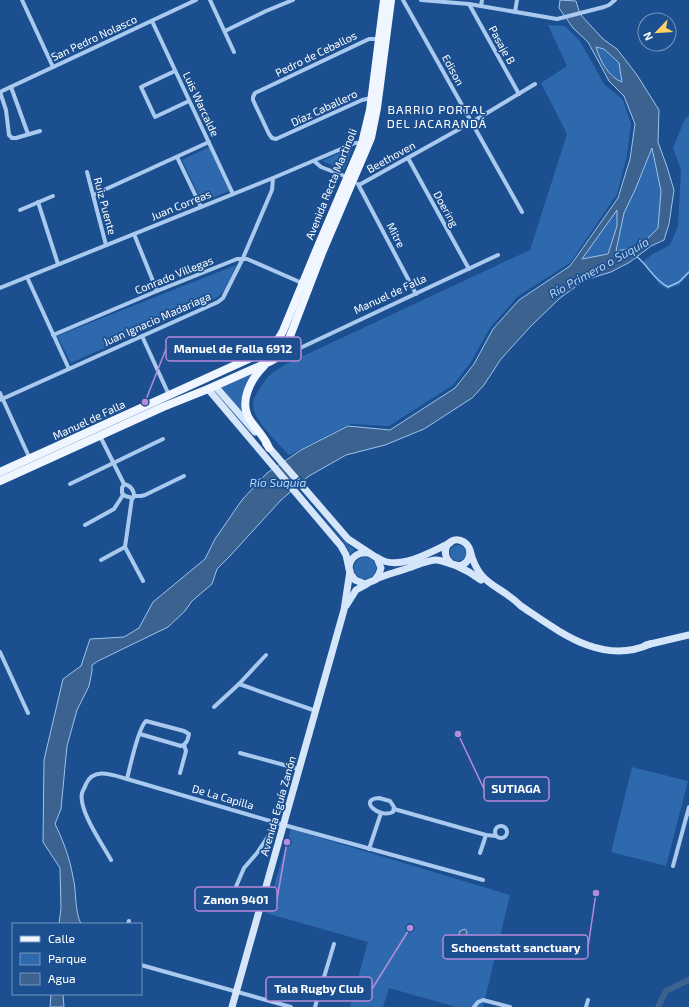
<svg xmlns="http://www.w3.org/2000/svg" width="689" height="1007" font-family="'Exo 2',sans-serif">
<style>
.green{fill:#2e69ad}
.water{fill:#3c6290;stroke:#9cc4f0;fill-rule:evenodd}
.lines{fill:none;stroke-linecap:round;stroke-linejoin:round}
.stream{stroke:#9cc4f0;stroke-width:1.5}
.canal{stroke:#3c6290;stroke-width:6}
.street{stroke:#a9c9ee;stroke-width:4}
.secondary{stroke:#d6e6fa;stroke-width:7}
.primary{stroke:#f0f6ff;stroke-width:8}
.labels{text-anchor:middle;stroke-width:3.5;stroke-linejoin:round;paint-order:stroke}
.street-label{font-size:11px;fill:#fff;stroke:#1b4f8f}
.neighbourhood-label{font-size:12px;letter-spacing:1px;fill:#fff;stroke:#1b4f8f}
.water-label{font-size:12px;font-style:italic;fill:#b5d3f5;stroke:#1b4f8f}
.leader{fill:none;stroke:#b68bdc;stroke-width:1.5}
.callout-dot{fill:#b68bdc;stroke:#1b4f8f;stroke-width:1.5}
.callout{fill:#1b4f8f;stroke:#b68bdc;stroke-width:1.5}
.callout-label{font-size:12px;text-anchor:middle;font-weight:bold;fill:#fff}
</style>
<rect width="100%" height="100%" fill="#1b4f8f"/>
<g class="green">
<path d="M548 25 565 26 580 41 604 84 623 100 631 124 627 155 617 194 570 263 518 296 490 328 471 362 453 385 389 426 350 424 289 455C279 444 253 420 253 405 253 399 257 393 260 388 269 375 271 373 284 365L530 250 567 134 541 83 567 66Z"/>
<path d="M595 47 604 49 619 63 622 82C607 76 602 61 595 47Z"/>
<path d="M689 115V274L679 285 667 289 659 284 643 262 651 255 670 245 678 226 681 170 673 148 684 121Z"/>
<path d="M209 147 229 191 202 202 182 160Z"/>
<path d="M353 147 344 170 322 161Z"/>
<path d="M653 147 662 191 658 228 639 247 615 251 624 213 635 190Z"/>
<path d="M617 209V226L608 254 581 259Z"/>
<path d="M236 265 225 290 216 298 71 363 57 336Z"/>
<path d="M255 371C247 385 238 398 242 414L220 387Z"/>
<path d="M312 504 344 541 355 550 350 554 346 545Z"/>
<circle cx="458" cy="553" r="8"/>
<circle cx="365" cy="568" r="11"/>
<path d="M632 767 688 781 666 866 611 852Z"/>
<path d="M291 829 510 895 483 1007H456L389 988 383 1007H350L368 942 266 913Z"/>
</g>
<g class="water">
<path d="M560 0 576 1 580 14 603 39 617 49 637 75 659 110 658 142 667 167 674 190 669 224 664 240 651 246 630 262 611 272 585 280 560 298 530 327 501 359 484 385 472 398 424 429 385 445 346 455 309 476 281 500 229 557 217 569 212 584 192 601 185 611 168 627 98 661 92 665V671L89 686 77 710 67 746 61 809 55 824C63 840 70 859 73 877 77 893 74 909 81 924H59L61 908 60 868 43 842 44 760 63 679 81 666 90 639 124 637 139 628 153 602 205 559 215 539 242 500 267 473 301 450 348 426 390 430 455 388 474 364 493 329 519 300 570 266 618 198 630 159 635 124 624 96 609 81 588 42 573 28 559 8ZM596 47 604 49 619 63 622 82C608 77 600 60 596 47ZM652 148 661 191 658 228 639 247 616 251 624 213 635 190ZM617 210V226L608 254 582 259Z"/>
<path d="M465 929 467 932 465 940 466 943 459 946 457 942 460 931Z"/>
<path d="M51 994H63L64 1007H50Z"/>
</g>
<g class="lines">
<path class="stream" d="M636 256C649 266 652 278 668 287L679 282 689 272"/>
<path class="canal" d="M658 1007 666 991 689 980"/>
<g class="street">
<path d="M22 0 53 67"/>
<path d="M210 0 234 52"/>
<path d="M403 0 522 212"/>
<path d="M421 0 469 4 557 19 604 7 609 5 615 0"/>
<path d="M469 4 519 94"/>
<path d="M481 6 482 0"/>
<path d="M515 12 517 0"/>
<path d="M152 21 233 194"/>
<path d="M225 31 266 11 293 0"/>
<path d="M175 71 141 87 155 117 189 101"/>
<path d="M11 87 28 134"/>
<path d="M0 92 196 0"/>
<path d="M0 92 6 110 9 135 12 138H16L40 131"/>
<path d="M372 98 362 100 276 139 272 138 269 134 253 100V97L255 93 369 39H379"/>
<path d="M177 157 201 207"/>
<path d="M408 158 469 269"/>
<path d="M314 161 321 167 347 177"/>
<path d="M87 172 106 245"/>
<path d="M358 184 416 294"/>
<path d="M359 185 472 122 535 84"/>
<path d="M93 195 209 142"/>
<path d="M38 202 58 264"/>
<path d="M20 210 53 196"/>
<path d="M134 234 157 291"/>
<path d="M27 277 69 369"/>
<path d="M0 288 273 178 355 143H363"/>
<path d="M53 335 157 291 237 259H247L302 283"/>
<path d="M142 336 169 395"/>
<path d="M281 357 498 255"/>
<path d="M0 393 30 459"/>
<path d="M0 400 218 302 223 298 243 258 272 190 273 178"/>
<path d="M100 436 124 484 122 488V493L125 496 133 498 134 496C134 490 130 485 124 484"/>
<path d="M70 484 163 439"/>
<path d="M134 496H141L145 495 184 476"/>
<path d="M132 498 125 547 143 581"/>
<path d="M85 525 114 509 123 495"/>
<path d="M101 560 125 547"/>
<path d="M0 652 28 713"/>
<path d="M239 684 316 711"/>
<path d="M214 707 239 684 266 655"/>
<path d="M240 753 299 769"/>
<path d="M180 773 186 751 184 745"/>
<path d="M127 779C130 767 138 728 146 721L184 731 189 734C188 739 187 744 181 746L140 734"/>
<path d="M379 798 390 801 394 807 393 812C378 819 358 799 379 798Z"/>
<path d="M394 809 486 835 496 836"/>
<circle cx="501" cy="832" r="6"/>
<path d="M369 849 381 813"/>
<path d="M480 853 486 835"/>
<path d="M111 860C103 845 78 810 82 793 83 790 85 787 86 784 94 767 112 775 127 779L284 825 483 880"/>
<path d="M673 866 689 807"/>
<path d="M218 892 228 893 235 889 244 868 257 853 277 823"/>
<path d="M128 924 129 921"/>
<path d="M141 965 291 1007"/>
<path d="M315 1007 334 944"/>
<path d="M474 1007 478 1002 483 1000 510 1007"/>
<path d="M586 1007 588 1000"/>
</g>
<g class="secondary">
<path d="M215 386 255 432"/>
<path d="M208 389 341 546 346 555 350 573 355 580 365 584 375 580 379 574 381 568 377 558 348 539 266 444"/>
<path d="M470 550C479 587 498 583 521 606 560 632 602 666 650 644"/>
<path d="M378 558C398 572 430 552 450 543"/>
<path d="M455 565 469 572 481 580"/>
<path d="M349 568C350 557 358 552 368 553"/>
<path d="M376 579C387 574 398 572 408 568 417 565 426 561 435 560 444 559 453 568 462 565 471 561 473 548 464 542 450 533 437 553 452 564"/>
<path d="M346 606 356 590 367 584"/>
<path d="M646 645 689 635"/>
<path d="M232 1007 344 610 350 571"/>
</g>
<g class="primary">
<path d="M264 366C251 379 238 402 250 420 256 429 265 437 269 448"/>
<path d="M0 472 264 352C273 347 278 341 283 331L316 251 362 143 370 110 384 0"/>
<path d="M0 481 163 407 208 389 271 361 280 356 287 344 322 253 371 138 377 108 391 0"/>
</g>
</g>
<g class="labels">
<g class="street-label">
<text transform="translate(94 38) rotate(-25)" y="4">San Pedro Nolasco</text>
<text transform="translate(502 45) rotate(61)" y="4">Pasaje B</text>
<text transform="translate(316 54) rotate(-26)" y="4">Pedro de Ceballos</text>
<text transform="translate(453 70) rotate(61)" y="4">Edison</text>
<text transform="translate(201 104) rotate(65)" y="4">Luis Warcalde</text>
<text transform="translate(324 108) rotate(-25)" y="4">Díaz Caballero</text>
<text transform="translate(391 157) rotate(-29)" y="4">Beethoven</text>
<text transform="translate(331 184) rotate(-68)" y="4">Avenida Recta Martinoli</text>
<text transform="translate(181 205) rotate(-22)" y="4">Juan Correas</text>
<text transform="translate(105 206) rotate(75)" y="4">Ruiz Puente</text>
<text transform="translate(446 209) rotate(61)" y="4">Doering</text>
<text transform="translate(396 235) rotate(63)" y="4">Mitre</text>
<text transform="translate(174 275) rotate(-22)" y="4">Conrado Villegas</text>
<text transform="translate(390 294) rotate(-25)" y="4">Manuel de Falla</text>
<text transform="translate(157 319) rotate(-24)" y="4">Juan Ignacio Madariaga</text>
<text transform="translate(89 420) rotate(-25)" y="4">Manuel de Falla</text>
<text transform="translate(223 797) rotate(16)" y="4">De La Capilla</text>
<text transform="translate(278 806) rotate(-74)" y="4">Avenida Eguía Zanón</text>
</g>
<g class="neighbourhood-label">
<text x="437" y="114">BARRIO PORTAL<tspan x="437" dy="14">DEL JACARANDÁ</tspan></text>
</g>
<g class="water-label">
<text transform="translate(599 268) rotate(-29)" y="4">Río Primero o Suquía</text>
<text x="278" y="487">Río Suquía</text>
</g>
</g>
<path class="leader" d="M145 402L166 349M458 734L484 789M287 842L277 899M596 893L588 947M410 928L372 989"/>
<g class="callout-dot">
<circle cx="145" cy="402" r="4"/>
<circle cx="458" cy="734" r="4"/>
<circle cx="287" cy="842" r="4"/>
<circle cx="596" cy="893" r="4"/>
<circle cx="410" cy="928" r="4"/>
</g>
<g class="callout">
<rect x="166" y="337" width="135" height="24" rx="4"/>
<rect x="484" y="777" width="65" height="24" rx="4"/>
<rect x="195" y="887" width="82" height="24" rx="4"/>
<rect x="443" y="935" width="145" height="24" rx="4"/>
<rect x="266" y="977" width="106" height="24" rx="4"/>
</g>
<g class="callout-label">
<text x="233" y="353">Manuel de Falla 6912</text>
<text x="516" y="793">SUTIAGA</text>
<text x="236" y="904">Zanon 9401</text>
<text x="516" y="952">Schoenstatt sanctuary</text>
<text x="319" y="993">Tala Rugby Club</text>
</g>
<rect x="12" y="923" width="130" height="72" fill="#1b4f8f" stroke="#7695bc"/>
<rect x="20" y="936" width="20" height="6" fill="#f0f6ff" stroke="#7695bc"/>
<text x="48" y="943" font-size="12" fill="#ffffff">Calle</text>
<rect x="20" y="953" width="20" height="12" fill="#2e69ad" stroke="#7695bc"/>
<text x="48" y="963" font-size="12" fill="#ffffff">Parque</text>
<rect x="20" y="973" width="20" height="12" fill="#3c6290" stroke="#7695bc"/>
<text x="48" y="983" font-size="12" fill="#ffffff">Agua</text>
<g transform="translate(657 32) rotate(245)"><circle r="19" fill="#1b4f8f" stroke="#7695bc"/>
<path d="M0-3L7 15L0 10L-7 15Z" fill="#ffd166"/>
<text y="-6" font-size="11" font-weight="bold" text-anchor="middle" fill="#ffffff">N</text>
</g>
</svg>
